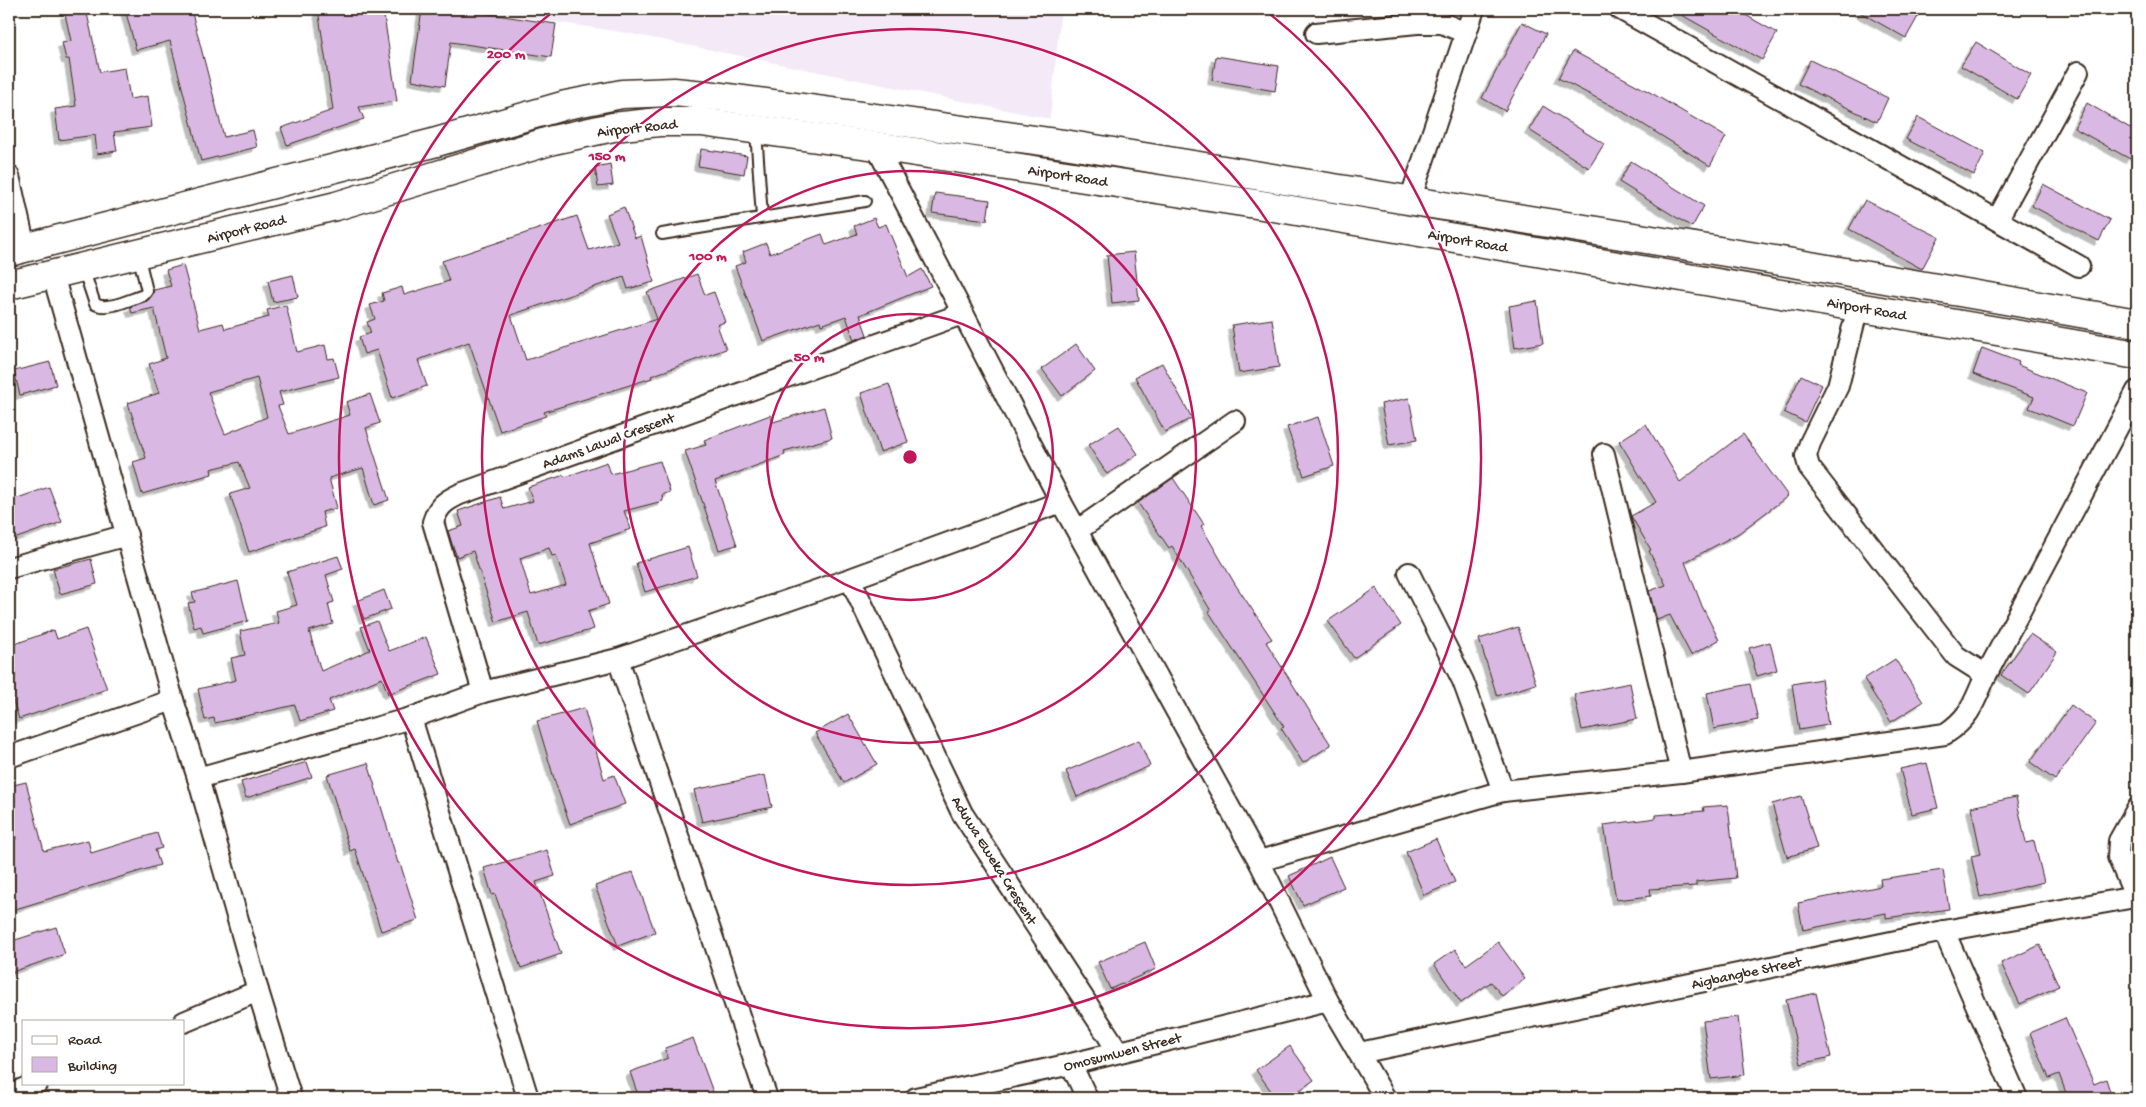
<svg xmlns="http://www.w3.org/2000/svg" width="2146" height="1107" font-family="'Gochi Hand',sans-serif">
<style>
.built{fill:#f4eaf7}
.building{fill:#d9b8e4;stroke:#3b2a1e;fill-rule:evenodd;filter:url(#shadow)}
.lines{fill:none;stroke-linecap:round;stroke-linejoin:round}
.service-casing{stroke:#3b2a1e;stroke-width:14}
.minor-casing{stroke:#3b2a1e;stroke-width:24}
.secondary-casing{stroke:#3b2a1e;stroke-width:31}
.service{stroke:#fff;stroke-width:10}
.minor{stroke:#fff;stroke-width:20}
.secondary{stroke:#fff;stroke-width:28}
.ring{fill:none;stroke:#c2185b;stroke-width:2.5}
.labels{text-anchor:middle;stroke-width:4.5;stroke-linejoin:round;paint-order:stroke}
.street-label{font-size:15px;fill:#3b2a1e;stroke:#fff}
.centre{fill:#c2185b;stroke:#fff;stroke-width:2.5}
.ring-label{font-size:15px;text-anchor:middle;font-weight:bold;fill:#c2185b;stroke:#fff;stroke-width:4.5;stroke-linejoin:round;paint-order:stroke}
</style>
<defs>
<filter id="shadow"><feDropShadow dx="-4.5" dy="4.5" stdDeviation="0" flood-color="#0004"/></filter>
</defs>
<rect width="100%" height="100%" fill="#fff"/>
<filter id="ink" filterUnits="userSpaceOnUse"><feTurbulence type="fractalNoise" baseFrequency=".02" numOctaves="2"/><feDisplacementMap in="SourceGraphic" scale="10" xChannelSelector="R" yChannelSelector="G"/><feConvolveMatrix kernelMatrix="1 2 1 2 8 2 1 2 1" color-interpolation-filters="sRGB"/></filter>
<g filter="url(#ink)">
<path class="built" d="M469 9H1061L1050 119 627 33Z"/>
<g class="building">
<path d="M86 9 100 72 125 68 130 99 148 96 152 127 114 132 117 151 97 154 95 135 59 140 55 109 76 106 69 59H66L62 43 71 41 65 14Z"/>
<path d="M125 9H191L224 137 253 130 257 147 201 161 170 41 136 50Z"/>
<path d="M318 9H343V12L364 9H383L397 101 359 107 364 119 287 145 281 128 333 110Z"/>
<path d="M422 9H457L556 24 551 57 451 42 445 86 412 80Z"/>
<path d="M1671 9H1735L1777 33 1762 60Z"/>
<path d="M1854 9H1912L1920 13 1906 38Z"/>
<path d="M1522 22 1546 34 1505 111 1482 98Z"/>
<path d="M1976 42 2031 75 2017 99 1961 66Z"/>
<path d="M1573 51 1655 95 1726 137 1710 166 1620 110 1558 78Z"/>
<path d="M1216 56 1279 66 1275 91 1212 80Z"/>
<path d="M1810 60 1888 98 1877 122 1798 84Z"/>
<path d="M2087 103 2137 132V146L2130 159 2074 128Z"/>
<path d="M1543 106 1604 144 1589 168 1529 130Z"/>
<path d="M1918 117 1985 153 1974 175 1906 139Z"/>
<path d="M701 149 747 156 744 174 698 166Z"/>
<path d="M1631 161 1704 206 1692 227 1619 182Z"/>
<path d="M610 164 613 185 598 187 595 167Z"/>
<path d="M2043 184 2110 220 2099 241 2032 206Z"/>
<path d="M935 193 990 200 987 220 932 213Z"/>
<path d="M1865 200 1939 237 1922 269 1849 229Z"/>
<path d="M624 207 635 238 641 236 654 282 628 289 624 277 511 315 526 360 657 319 647 292 697 274 705 295 714 292 725 322 717 325 726 349 651 376 652 378 544 412 546 416 500 431 469 342 418 360 427 386 392 398 377 350 364 354 359 337 371 333 367 322 375 319 370 305 384 301 382 293 402 287 404 295 449 281 442 261 577 216 589 250 618 242 607 214Z"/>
<path d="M874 218 878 227 886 224 908 277 922 269 931 286 860 315 867 335 854 340 846 316 821 325 820 321 763 341 735 266 746 262 743 252 766 243 770 254 822 234 826 245 857 234 854 226Z"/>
<path d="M1134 252 1139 300 1112 303 1107 255Z"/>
<path d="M183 265 200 329 223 323 225 329 269 317 267 310 286 305 297 352 325 345 328 359 334 358 339 377 279 392 283 405 278 406 289 434 350 415 346 402 370 394 380 423 366 428 389 500 374 505 363 468 329 478 337 508 322 512 325 527 249 552 230 494 250 488 239 462 211 469 212 474 142 494 133 462 146 458 128 403 159 393 149 364 166 358 154 308 132 313 130 307 147 301 152 295 154 290 171 286 166 270ZM257 378 267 417 225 434 208 392Z"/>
<path d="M293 275 298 297 273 302 268 281Z"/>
<path d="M1537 301 1543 343 1515 348 1509 306Z"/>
<path d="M1272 319 1279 367 1239 373 1232 325Z"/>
<path d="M1076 344 1095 371 1062 396 1042 369Z"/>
<path d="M1982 348 2019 362 2018 365 2087 393 2073 426 2029 408 2034 397 1973 374Z"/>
<path d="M50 362 56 385 20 395 14 371Z"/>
<path d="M1162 363 1192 418 1165 432 1135 377Z"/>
<path d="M1801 375 1822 385 1805 422 1784 412Z"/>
<path d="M889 384 908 442 880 452 861 393Z"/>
<path d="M1409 398 1417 440 1389 445 1381 404Z"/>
<path d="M824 407 832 438 784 451 785 455 715 481 737 545 719 550 685 451 706 445 704 440 770 415 773 422Z"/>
<path d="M1318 417 1334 466 1304 476 1287 427Z"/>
<path d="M1646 424 1680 482 1743 434 1788 496 1739 533 1685 562 1702 606 1719 640 1691 655 1670 615 1657 620 1649 591 1666 585 1649 551 1651 550 1631 516 1656 502 1619 441Z"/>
<path d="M1119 426 1138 454 1107 474 1088 445Z"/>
<path d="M660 461 670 492 662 495 663 501 624 511 631 529 590 543 609 604 588 611 594 629 538 645 528 612 496 622 473 551 457 557 452 544 448 531 463 526 458 511 500 497 504 509 533 501 528 487 564 475 565 477 607 462 611 474ZM549 548 552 556 556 555 566 585 531 595 520 558Z"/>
<path d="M1173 478 1204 524 1201 526 1235 584 1272 639 1266 642 1331 745 1303 763 1281 728 1284 727 1209 612 1211 611 1172 546 1169 548 1138 503Z"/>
<path d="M49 487 62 522 14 539 9 524V501Z"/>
<path d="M688 547 697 576 645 592 636 563Z"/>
<path d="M338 556 343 569 326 575 334 602 328 604 333 624 309 631 321 671 370 650 361 627 377 621 389 651 426 637 441 674 388 694 382 678 329 700 333 711 300 721 295 705 215 723 214 718 205 720 198 689 236 680 231 658 245 655 240 631 279 623 276 611 297 605 287 572Z"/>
<path d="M91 559 97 584 60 594 53 569Z"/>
<path d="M238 581 248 621 203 633 201 626 194 628 188 603 195 602 192 593Z"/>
<path d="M1376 588 1401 625 1354 658 1328 621Z"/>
<path d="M384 590 391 609 364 619 357 601Z"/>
<path d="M1518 627 1536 684 1497 696 1479 639Z"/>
<path d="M86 629 107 689 19 719 9 688V646L54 630 57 639Z"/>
<path d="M2030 634 2057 652 2029 694 2001 675Z"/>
<path d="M1770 642 1777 670 1757 676 1749 648Z"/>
<path d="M1895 659 1923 702 1891 722 1864 679Z"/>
<path d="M1821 679 1828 725 1799 730 1792 684Z"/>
<path d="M1630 683 1637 719 1582 730 1574 694Z"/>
<path d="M1750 684 1758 720 1714 729 1707 693Z"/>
<path d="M2071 705 2096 723 2055 780 2030 762Z"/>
<path d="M584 708 604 779 614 775 625 804 570 824 556 785 537 721Z"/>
<path d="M848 714 877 764 844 783 815 733Z"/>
<path d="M1139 740 1150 766 1077 797 1066 771Z"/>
<path d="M307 762 312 777 246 798 241 782Z"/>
<path d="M368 763 398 863H400L418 920 381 931 355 849 350 851 327 775Z"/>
<path d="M1927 763 1938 808 1912 814 1900 769Z"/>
<path d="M765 775 772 807 702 822 694 790Z"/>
<path d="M26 782 44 851 88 840 91 853 157 833 162 848 155 850 160 865 9 911V841L16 839 9 809V786Z"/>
<path d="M1801 796 1817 848 1787 857 1772 804Z"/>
<path d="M2016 797 2026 843 2034 841 2044 882 1980 897 1971 856 1981 854 1971 807Z"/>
<path d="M1728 805 1736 878 1696 882V886L1650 889 1651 896 1616 900 1604 825 1656 818V815L1704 811 1703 807Z"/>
<path d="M1436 839 1455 882 1424 895 1406 852Z"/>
<path d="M547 850 555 876 536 882 561 954 521 968 495 894 492 895 484 868Z"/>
<path d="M1330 857 1344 887 1303 905 1289 876Z"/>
<path d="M1943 870 1949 909 1886 918V913L1803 930 1798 903 1881 886 1880 879Z"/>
<path d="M633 872 655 932 618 946 595 886Z"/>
<path d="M56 927 65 954 9 973V942Z"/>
<path d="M1145 942 1156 969 1110 989 1098 962Z"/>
<path d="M1498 942 1525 979 1502 996 1491 982 1461 1003 1434 964 1455 949 1466 965Z"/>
<path d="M2040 945 2059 986 2020 1004 2001 963Z"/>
<path d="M1816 993 1831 1057 1801 1064 1786 1000Z"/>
<path d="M1738 1017 1745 1075 1711 1079 1703 1021Z"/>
<path d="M2065 1018 2094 1084 2106 1079 2112 1098H2059V1096L2066 1093 2059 1074 2049 1078 2030 1033Z"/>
<path d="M693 1038 713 1092 695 1098H639L630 1072 668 1058 665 1048Z"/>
<path d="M1290 1046 1314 1080 1289 1098H1276L1256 1070Z"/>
</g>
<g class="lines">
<defs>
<g id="service">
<path d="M756 131 762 217"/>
<path d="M662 234 865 201"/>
<path d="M83 268 95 304C108 311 130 299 144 295L147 291 138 254"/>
</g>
<g id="minor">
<path d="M1620 9 2079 266"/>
<path d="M1316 33 1417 23H1442L1466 33"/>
<path d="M876 146 1061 502 1259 861 1328 1001 1385 1098"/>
<path d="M9 176 25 248"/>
<path d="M1410 200 1474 9"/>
<path d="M1997 220 2078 72"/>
<path d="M53 275 173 700 198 778 258 991 291 1098"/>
<path d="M1858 307 1838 386 1810 443 1806 456 1809 467 1956 656 1986 675"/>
<path d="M1604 454 1681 772"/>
<path d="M1078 530 1235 421"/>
<path d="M9 568 127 535"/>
<path d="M1409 573 1463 681 1503 791"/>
<path d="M850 579 962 813 1118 1051"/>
<path d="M618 659 767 1098"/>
<path d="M483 692 433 522C438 506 445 501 460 494L962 314"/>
<path d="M411 718 528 1098"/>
<path d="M9 757 173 700"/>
<path d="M198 778 411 718 483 692 618 659 850 579 1061 502"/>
<path d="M2137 809 2119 841 2118 857 2137 900"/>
<path d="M1259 861 1503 791 1681 772 1945 734C1971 717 1974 702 1986 675L2137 391"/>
<path d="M1944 931 2017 1098"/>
<path d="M184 1022 258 991"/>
<path d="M1359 1053 1944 931 2135 897"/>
<path d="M1071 1064 1087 1098"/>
<path d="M9 1095 37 1083"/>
<path d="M916 1098 1071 1064 1328 1001"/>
</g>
<g id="secondary">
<path d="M9 252 433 143 566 105 622 94 674 92 715 96 1064 144 1793 263 2137 323"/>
<path d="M9 285 336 206 553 140 613 127 659 122H701L876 146 1262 205 2137 355"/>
</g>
</defs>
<use href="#service" class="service-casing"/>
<use href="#minor" class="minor-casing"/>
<use href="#secondary" class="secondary-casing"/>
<use href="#service" class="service"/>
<use href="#minor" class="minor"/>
<use href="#secondary" class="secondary"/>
</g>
</g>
<g class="ring">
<circle cx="910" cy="457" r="143"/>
<circle cx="910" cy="457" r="286"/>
<circle cx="910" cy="457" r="428"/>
<path d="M1265 10A571 571 0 1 1 555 10"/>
</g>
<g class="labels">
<g class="street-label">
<text transform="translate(637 127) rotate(-6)" y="5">Airport Road</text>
<text transform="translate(1068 175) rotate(9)" y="5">Airport Road</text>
<text transform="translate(246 228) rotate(-14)" y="5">Airport Road</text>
<text transform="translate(1468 240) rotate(10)" y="5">Airport Road</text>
<text transform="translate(1867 308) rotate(10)" y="5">Airport Road</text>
<text transform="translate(608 440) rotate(-20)" y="5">Adams Lawal Crescent</text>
<text transform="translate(995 860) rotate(58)" y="5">Aduwa Eweka Crescent</text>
<text transform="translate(1746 972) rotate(-12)" y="5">Aigbangbe Street</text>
<text transform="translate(1122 1051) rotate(-14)" y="5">Omosumwen Street</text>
</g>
</g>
<circle cx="910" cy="457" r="8" class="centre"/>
<g class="ring-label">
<text x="506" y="58">200 m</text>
<text x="607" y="160">150 m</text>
<text x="708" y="260">100 m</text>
<text x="809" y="361">50 m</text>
</g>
<rect width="2146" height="1107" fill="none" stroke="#fff" stroke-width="30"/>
<rect x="15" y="15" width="2116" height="1077" fill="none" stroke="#3b2a1e" stroke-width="2" filter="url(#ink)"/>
<rect x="22" y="1020" width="162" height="65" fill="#ffffff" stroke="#b1aaa5"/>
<rect x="32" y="1036" width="25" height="8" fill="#ffffff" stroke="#b1aaa5"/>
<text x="68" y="1044" font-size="15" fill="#3b2a1e">Road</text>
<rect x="32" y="1057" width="25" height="15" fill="#d9b8e4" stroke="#b1aaa5"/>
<text x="68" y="1070" font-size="15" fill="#3b2a1e">Building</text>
</svg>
